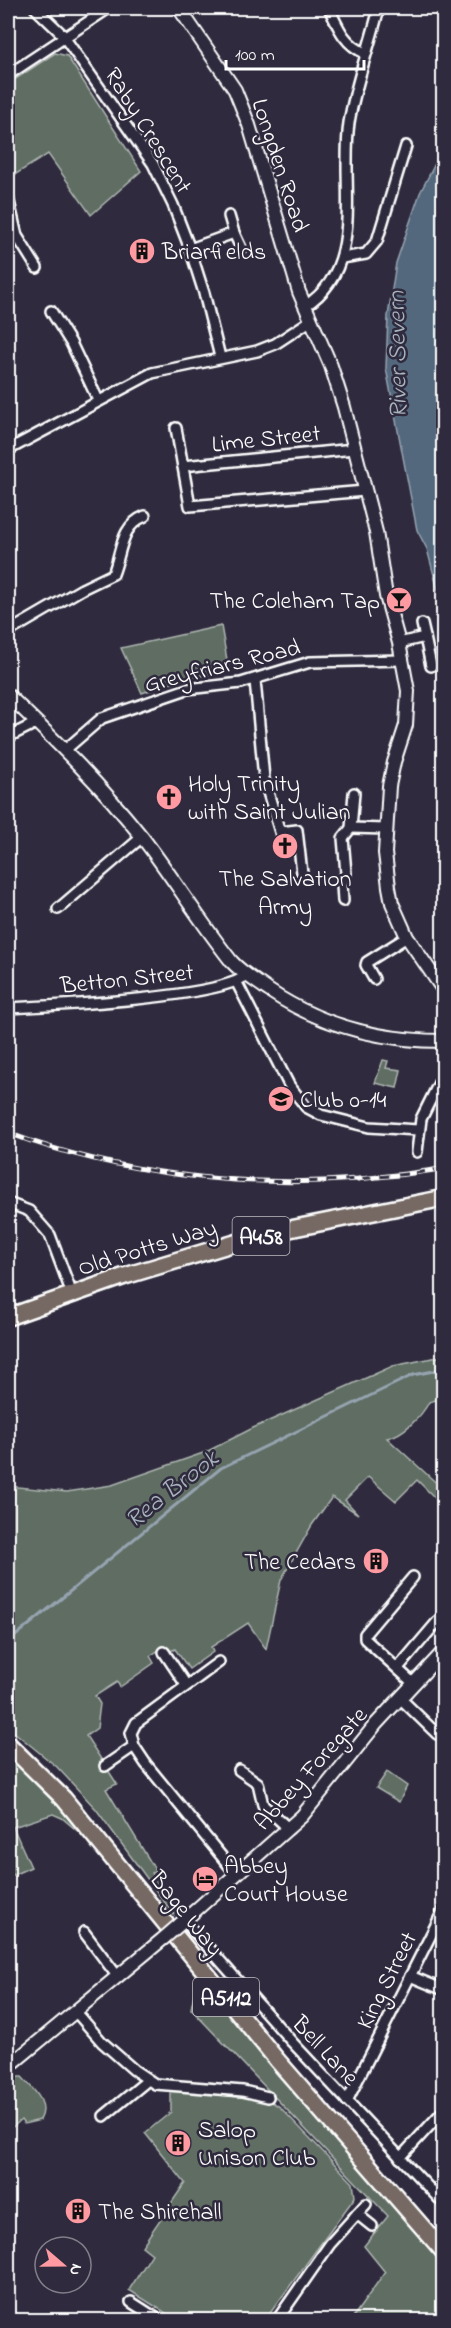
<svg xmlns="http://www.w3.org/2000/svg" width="451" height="2328" font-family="'Indie Flower',sans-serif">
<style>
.green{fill:#5e6d63;stroke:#aeb6b1;stroke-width:1.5}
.water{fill:#52687d;stroke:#97a4b1;stroke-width:1.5}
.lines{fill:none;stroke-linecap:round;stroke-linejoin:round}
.stream{stroke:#97a4b1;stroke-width:3}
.minor-casing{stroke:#fff;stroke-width:14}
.tertiary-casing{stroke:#fff;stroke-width:16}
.primary-casing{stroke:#fff;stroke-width:20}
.minor{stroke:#2f2a3d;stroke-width:9}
.tertiary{stroke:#2f2a3d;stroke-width:12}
.primary{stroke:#766964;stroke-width:15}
.rail-casing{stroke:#fff;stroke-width:5}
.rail{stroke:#2f2a3d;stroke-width:3;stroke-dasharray:9;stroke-linecap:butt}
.tertiary-bridge-casing{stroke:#fff;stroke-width:16;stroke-linecap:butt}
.tertiary-bridge{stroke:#2f2a3d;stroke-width:12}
.labels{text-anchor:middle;stroke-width:5;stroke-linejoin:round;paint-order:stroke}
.shield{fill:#2f2a3d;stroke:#c1bfc5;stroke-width:1.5}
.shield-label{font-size:22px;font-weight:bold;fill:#fff}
.street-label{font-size:24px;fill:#fff;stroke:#2f2a3d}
.poi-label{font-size:24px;fill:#fff;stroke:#2f2a3d;text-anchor:start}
.water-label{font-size:26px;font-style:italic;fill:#a8b4be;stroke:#2f2a3d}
</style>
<rect width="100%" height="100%" fill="#2f2a3d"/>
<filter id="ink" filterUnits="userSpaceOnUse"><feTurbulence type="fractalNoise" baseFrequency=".0167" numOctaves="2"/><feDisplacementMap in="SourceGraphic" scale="12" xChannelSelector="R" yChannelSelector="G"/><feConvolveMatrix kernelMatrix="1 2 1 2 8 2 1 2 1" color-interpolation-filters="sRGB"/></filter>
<g filter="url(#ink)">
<g class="green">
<path d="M55 53 67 56 141 171 91 215 48 154 8 179V84Z"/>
<path d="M221 626 229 671 178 680 142 693 121 648Z"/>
<path d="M383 1060 388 1061 386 1068 401 1070 397 1088 375 1083Z"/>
<path d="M443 1356V1398L429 1402C422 1416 403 1435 387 1438L443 1489V1506L417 1480 396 1501 368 1477 345 1500 358 1514 332 1497 312 1525 281 1580 266 1649 248 1623 211 1647 213 1652 189 1669 175 1649 169 1652 165 1646 150 1656 154 1663 120 1687 117 1682 95 1696 100 1704 97 1728 86 1736 117 1784 106 1789 156 1871 152 1873 179 1910 174 1915 96 1809 57 1767 8 1727V1486L67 1492 112 1485 206 1452 253 1428 393 1366Z"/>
<path d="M8 1754 81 1828 80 1833 62 1818 53 1814 13 1827 31 1867 8 1877Z"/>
<path d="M387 1772 407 1786 399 1802 376 1788Z"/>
<path d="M197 1978 443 2264V2320H351L385 2272 364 2246 388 2216 191 2009Z"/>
<path d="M15 2077H22C33 2089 50 2103 40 2120L24 2124 21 2120 8 2131V2083Z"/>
<path d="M171 2090 269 2100 280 2107 353 2183 355 2197 265 2320H177L129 2290 152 2254 142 2246 185 2183 145 2133 171 2112Z"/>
</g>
<path class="water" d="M443 148V596L439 594 427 549 417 530 386 368 388 316 396 263 420 193Z"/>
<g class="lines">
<path class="stream" d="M8 1642 221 1468 413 1375 444 1369"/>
<defs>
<g id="minor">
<path d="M35 8 62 34 153 164 173 205 190 249 204 293 220 357"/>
<path d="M329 8C338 27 344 44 365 53"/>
<path d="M8 75 109 8"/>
<path d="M8 197 17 236 37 268"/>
<path d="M229 216 234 233"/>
<path d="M190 249 234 233 241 248"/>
<path d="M342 258 366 254 377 241 406 146"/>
<path d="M305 306C367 267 340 184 349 123 355 84 370 46 379 8"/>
<path d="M51 311 71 343 98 400"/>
<path d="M176 428 190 506 365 491"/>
<path d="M8 450 152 373 257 351 275 344 310 321"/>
<path d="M183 466 354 449"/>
<path d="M422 624 425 637"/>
<path d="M8 632 82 589 113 574C122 552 120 526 145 516"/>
<path d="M399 643 425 637 431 666"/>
<path d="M255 680 264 779 280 832 297 830 302 873"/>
<path d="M8 737 36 723"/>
<path d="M65 750 102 718 187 689 241 683 310 662 403 660"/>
<path d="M351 828 386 829"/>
<path d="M343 901 342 885 346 873 343 838 351 828 354 793"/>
<path d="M58 909 142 837"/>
<path d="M374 979 366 965 367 962 407 937"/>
<path d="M237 983 289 1085 306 1107 321 1115 369 1127 418 1130"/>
<path d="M8 1008C50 1006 220 998 247 975"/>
<path d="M417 1152 421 1119 444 1073"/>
<path d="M8 1203 29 1211 50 1235 72 1294"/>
<path d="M164 1652 186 1685"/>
<path d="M219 1662 136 1723 131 1733 134 1746 146 1764 236 1874"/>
<path d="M398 1668 444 1614"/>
<path d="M413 1683 365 1639V1634L413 1577"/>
<path d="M400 1698 437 1734"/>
<path d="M105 1766 134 1746"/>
<path d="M239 1770 258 1783 263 1805 289 1829"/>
<path d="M184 1920 292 2042 444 2204"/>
<path d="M84 1932 118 1977"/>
<path d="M410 1976 444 1990"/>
<path d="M76 2012 102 2042 134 2070 155 2084 243 2091 268 2097"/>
<path d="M347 2101 444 1909"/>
<path d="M104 2116 148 2080"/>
<path d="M400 2158 444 2110"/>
<path d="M357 2214 372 2226"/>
<path d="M131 2302 159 2320"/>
<path d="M277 2320 330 2244 366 2204"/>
</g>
<g id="tertiary">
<path d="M179 8 235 90 249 125 299 292 331 366 344 407 376 532 386 596 399 643 408 691 406 725 394 762 389 786 385 853 389 887 392 903 407 937 444 991"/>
<path d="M8 695C55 740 101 785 142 837 173 877 200 922 232 962 242 973 256 981 268 990 321 1026 379 1041 444 1041"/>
<path d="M179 1925 302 1816 376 1724 444 1651"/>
<path d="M8 2067 164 1938"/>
</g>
<g id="primary">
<path d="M8 1317 125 1276 265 1234 444 1198"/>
<path d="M8 1744 64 1799 277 2060 444 2252"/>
</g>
</defs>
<use href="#minor" class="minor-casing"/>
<use href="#tertiary" class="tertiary-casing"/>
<use href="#primary" class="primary-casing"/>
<use href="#minor" class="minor"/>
<use href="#tertiary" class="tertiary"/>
<use href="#primary" class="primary"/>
<defs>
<path id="rail" d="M8 1133C119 1174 240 1188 358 1179 387 1176 415 1174 444 1168"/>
</defs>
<use href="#rail" class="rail-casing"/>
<use href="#rail" class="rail"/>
<defs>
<path id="tertiary-bridge" d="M164 1938 179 1925"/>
</defs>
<use href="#tertiary-bridge" class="tertiary-bridge-casing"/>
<use href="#tertiary-bridge" class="tertiary-bridge"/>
</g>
</g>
<defs>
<symbol id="building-disc" viewBox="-11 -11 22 22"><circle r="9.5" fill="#ff9aa2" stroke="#2f2a3d"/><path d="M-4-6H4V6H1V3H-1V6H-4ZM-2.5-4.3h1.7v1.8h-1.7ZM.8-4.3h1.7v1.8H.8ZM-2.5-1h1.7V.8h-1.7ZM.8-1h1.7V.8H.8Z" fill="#111"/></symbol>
<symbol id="bar-disc" viewBox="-11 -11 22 22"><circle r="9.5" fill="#ff9aa2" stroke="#2f2a3d"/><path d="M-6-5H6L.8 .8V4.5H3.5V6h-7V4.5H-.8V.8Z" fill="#111"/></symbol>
<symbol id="church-disc" viewBox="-11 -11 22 22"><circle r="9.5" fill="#ff9aa2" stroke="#2f2a3d"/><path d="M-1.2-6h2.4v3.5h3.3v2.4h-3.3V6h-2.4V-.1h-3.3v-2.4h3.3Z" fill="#111"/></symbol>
<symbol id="school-disc" viewBox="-11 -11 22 22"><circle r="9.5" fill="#ff9aa2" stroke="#2f2a3d"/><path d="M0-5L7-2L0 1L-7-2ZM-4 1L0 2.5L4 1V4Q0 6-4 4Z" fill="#111"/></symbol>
<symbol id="hotel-disc" viewBox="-11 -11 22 22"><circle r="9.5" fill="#ff9aa2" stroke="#2f2a3d"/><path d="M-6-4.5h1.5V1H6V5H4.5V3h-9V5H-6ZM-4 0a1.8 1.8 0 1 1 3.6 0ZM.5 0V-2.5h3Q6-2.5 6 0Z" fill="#111"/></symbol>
</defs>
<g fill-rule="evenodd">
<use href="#building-disc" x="127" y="236" width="30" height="30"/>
<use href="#bar-disc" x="384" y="585" width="30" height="30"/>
<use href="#church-disc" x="154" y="782" width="30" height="30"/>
<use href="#church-disc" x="270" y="831" width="30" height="30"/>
<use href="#school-disc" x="266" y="1084" width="30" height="30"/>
<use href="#building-disc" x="361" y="1546" width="30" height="30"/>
<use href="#hotel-disc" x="190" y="1864" width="30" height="30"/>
<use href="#building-disc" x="163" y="2128" width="30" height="30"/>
<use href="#building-disc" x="63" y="2196" width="30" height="30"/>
</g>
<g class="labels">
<g class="shield">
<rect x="232.5" y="1217" width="57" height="38" rx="4.5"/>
<rect x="193" y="1978" width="66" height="38" rx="4.5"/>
</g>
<g class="shield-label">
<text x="261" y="1244">A458</text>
<text x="226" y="2005">A5112</text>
</g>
<g class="street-label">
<text transform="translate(149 130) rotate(58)" y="8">Raby Crescent</text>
<text transform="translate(281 165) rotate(72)" y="8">Longden Road</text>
<text transform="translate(266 438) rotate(-6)" y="8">Lime Street</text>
<text transform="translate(222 665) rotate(-14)" y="8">Greyfriars Road</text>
<text transform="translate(127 978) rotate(-6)" y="8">Betton Street</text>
<text transform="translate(147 1247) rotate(-17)" y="8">Old Potts Way</text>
<text transform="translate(310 1768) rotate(-48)" y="8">Abbey Foregate</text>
<text transform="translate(187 1913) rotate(51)" y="8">Bage Way</text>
<text transform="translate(386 1980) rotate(-63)" y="8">King Street</text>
<text transform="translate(326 2050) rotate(47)" y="8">Bell Lane</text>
</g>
<g class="poi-label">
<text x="162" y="259">Briarfields</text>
<text x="380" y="608" text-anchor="end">The Coleham Tap</text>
<text x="188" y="791">Holy Trinity<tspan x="188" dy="28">with Saint Julian</tspan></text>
<text x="285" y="886" text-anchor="middle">The Salvation<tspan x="285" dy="28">Army</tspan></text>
<text x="300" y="1107">Club 0-14</text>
<text x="356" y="1569" text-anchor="end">The Cedars</text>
<text x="224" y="1873">Abbey<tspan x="224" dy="28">Court House</tspan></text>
<text x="198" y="2137">Salop<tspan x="198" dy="28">Unison Club</tspan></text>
<text x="98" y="2219">The Shirehall</text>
</g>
<g class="water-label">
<text transform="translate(396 355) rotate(-91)" y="9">River Severn</text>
<text transform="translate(171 1488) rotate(-38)" y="9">Rea Brook</text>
</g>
</g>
<rect width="451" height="2328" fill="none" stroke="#2f2a3d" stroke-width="30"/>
<rect x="15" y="15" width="421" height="2298" fill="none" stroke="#fff" stroke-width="2" filter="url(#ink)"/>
<g transform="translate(63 2265) rotate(110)"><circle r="28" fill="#2f2a3d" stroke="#827f8b" stroke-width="1.5"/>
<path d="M0-4.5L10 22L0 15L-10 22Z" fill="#ff9aa2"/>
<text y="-9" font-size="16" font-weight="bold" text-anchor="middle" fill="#ffffff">N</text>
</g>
<path d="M226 60v9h138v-9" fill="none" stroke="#ffffff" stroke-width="3"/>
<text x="235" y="60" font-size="18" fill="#ffffff" stroke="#2f2a3d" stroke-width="4.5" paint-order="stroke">100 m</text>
</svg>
